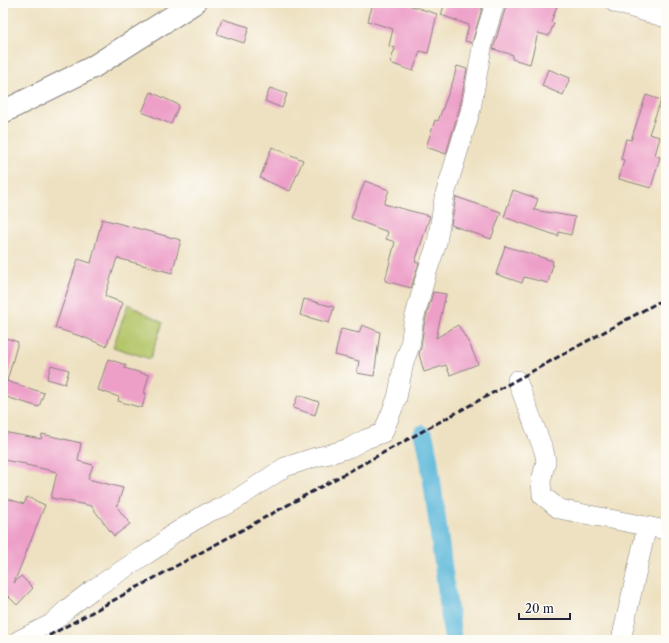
<svg xmlns="http://www.w3.org/2000/svg" width="669" height="643" font-family="'Libre Caslon Text',serif">
<style>
.green{fill:#b3c568;stroke:#6a7452}
.lines{fill:none;stroke-linecap:round;stroke-linejoin:round}
.canal{stroke:#5cb8da;stroke-width:18}
.building{fill:#ed9fc8}
.minor-casing{stroke:#88827e;stroke-width:20}
.major-casing{stroke:#88827e;stroke-width:24}
.minor{stroke:#fff;stroke-width:19}
.major{stroke:#fff;stroke-width:22}
.rail{stroke:#22223b;stroke-width:3;stroke-dasharray:6 3;stroke-linecap:butt}
</style>
<rect width="100%" height="100%" fill="#fdfcf7"/>
<filter id="ink" filterUnits="userSpaceOnUse"><feTurbulence type="fractalNoise" baseFrequency=".025" numOctaves="2"/><feDisplacementMap in="SourceGraphic" scale="8" xChannelSelector="R" yChannelSelector="G"/><feConvolveMatrix kernelMatrix="1 2 1 2 8 2 1 2 1" color-interpolation-filters="sRGB"/></filter>
<filter id="wash" filterUnits="userSpaceOnUse"><feTurbulence type="fractalNoise" baseFrequency=".012" numOctaves="4" result="noise"/><feDisplacementMap in="SourceGraphic" scale="16" xChannelSelector="R" yChannelSelector="G"/><feGaussianBlur stdDeviation="0.9" result="paint"/><feColorMatrix in="noise" values="0 0 0 0 0 0 0 0 0 0 0 0 0 0 0 0 0 1.4 0 .05"/><feComposite in="paint" operator="in"/></filter>
<g filter="url(#wash)">
<rect width="100%" height="100%" fill="#eee1c1"/>
<path class="green" d="M128 304 163 323 150 359 113 347Z"/>
<g class="lines">
<path class="canal" d="M422 434 425 438 429 459 453 640"/>
</g>
<g id="blocks">
<g class="building">
<path d="M373 3H402L437 14 428 53 420 51 413 71 390 63 395 48 389 46 393 29 368 21Z"/>
<path d="M445 3H476L483 5 472 43 465 41 469 25 441 15Z"/>
<path d="M507 3H558L551 22 554 23 549 36 538 33 530 64 512 59 513 55 493 49Z"/>
<path d="M222 19 249 27 244 43 217 34Z"/>
<path d="M457 66 467 69 460 106 446 154 426 147 435 120 438 121 453 81Z"/>
<path d="M548 69 570 78 563 95 542 86Z"/>
<path d="M270 88 287 94 282 108 265 101Z"/>
<path d="M151 92 179 105 171 124 142 112Z"/>
<path d="M646 95 661 100 649 134 660 137 655 155 660 157 651 188 619 179 624 160 621 159 626 139 631 140Z"/>
<path d="M272 147 303 160 290 191 260 178Z"/>
<path d="M365 181 389 190 384 204 430 216 415 262 419 263 411 288 385 281 395 242 386 239 388 232 351 218Z"/>
<path d="M513 190 538 199 534 210 575 217 571 235 559 232 558 236 504 217Z"/>
<path d="M456 197 501 212 491 239 451 225Z"/>
<path d="M102 219 181 240 172 273 117 258 105 296 123 303 106 346 83 337 55 328 78 259 91 263Z"/>
<path d="M505 246 553 261 552 264H553L548 283 524 277 522 283 496 274Z"/>
<path d="M433 292 446 294 436 338 458 325 470 345 478 364 450 375 446 365 424 372 419 354 421 348 424 325Z"/>
<path d="M304 299 334 307 329 323 300 315Z"/>
<path d="M362 325 380 332 374 376 357 373 359 361 335 355 341 329 359 333Z"/>
<path d="M3 337 18 342 7 381 3 380 44 393 39 407 3 396Z"/>
<path d="M108 359 126 365 124 368 149 375 144 393H146L142 408 118 401 119 397 98 390Z"/>
<path d="M51 365 69 370 65 384 47 379Z"/>
<path d="M298 395 319 402 315 415 293 408Z"/>
<path d="M3 432 41 439 42 434 81 443 78 461 93 465 88 479 123 488 117 507 130 524 114 536 92 507V506L51 498 57 472 26 465V464L3 460Z"/>
<path d="M3 497 24 504 27 497 45 505 14 583 21 576 33 588 17 605 8 596 4 609Z"/>
</g>
</g>
</g>
<g filter="url(#ink)">
<use href="#blocks" fill-opacity="0" stroke="#88827e" stroke-width="1"/>
<g class="lines">
<defs>
<g id="minor">
<path d="M615 3 666 18"/>
<path d="M517 380 544 451 546 461 541 481 542 495 559 509 666 530"/>
<path d="M19 640 51 624 67 609 92 590 133 563 158 547 171 535 207 513 225 506 240 497 285 467 316 457 330 454 349 448 366 439 383 433 397 398 404 362 410 346 413 323 427 272 437 243 444 198 471 109 483 42 495 3"/>
<path d="M621 640 647 526"/>
</g>
<path id="major" d="M3 112 93 67 194 3"/>
</defs>
<use href="#minor" class="minor-casing"/>
<use href="#major" class="major-casing"/>
<use href="#minor" class="minor"/>
<use href="#major" class="major"/>
<path class="rail" d="M41 640 666 298"/>
</g>
</g>
<rect width="669" height="643" fill="none" stroke="#fdfcf7" stroke-width="16"/>
<path d="M519 613v6h51v-6" fill="none" stroke="#22223b" stroke-width="2"/>
<text x="525" y="613" font-size="12" fill="#22223b" stroke="#fdfcf7" stroke-width="3" paint-order="stroke">20 m</text>
</svg>
